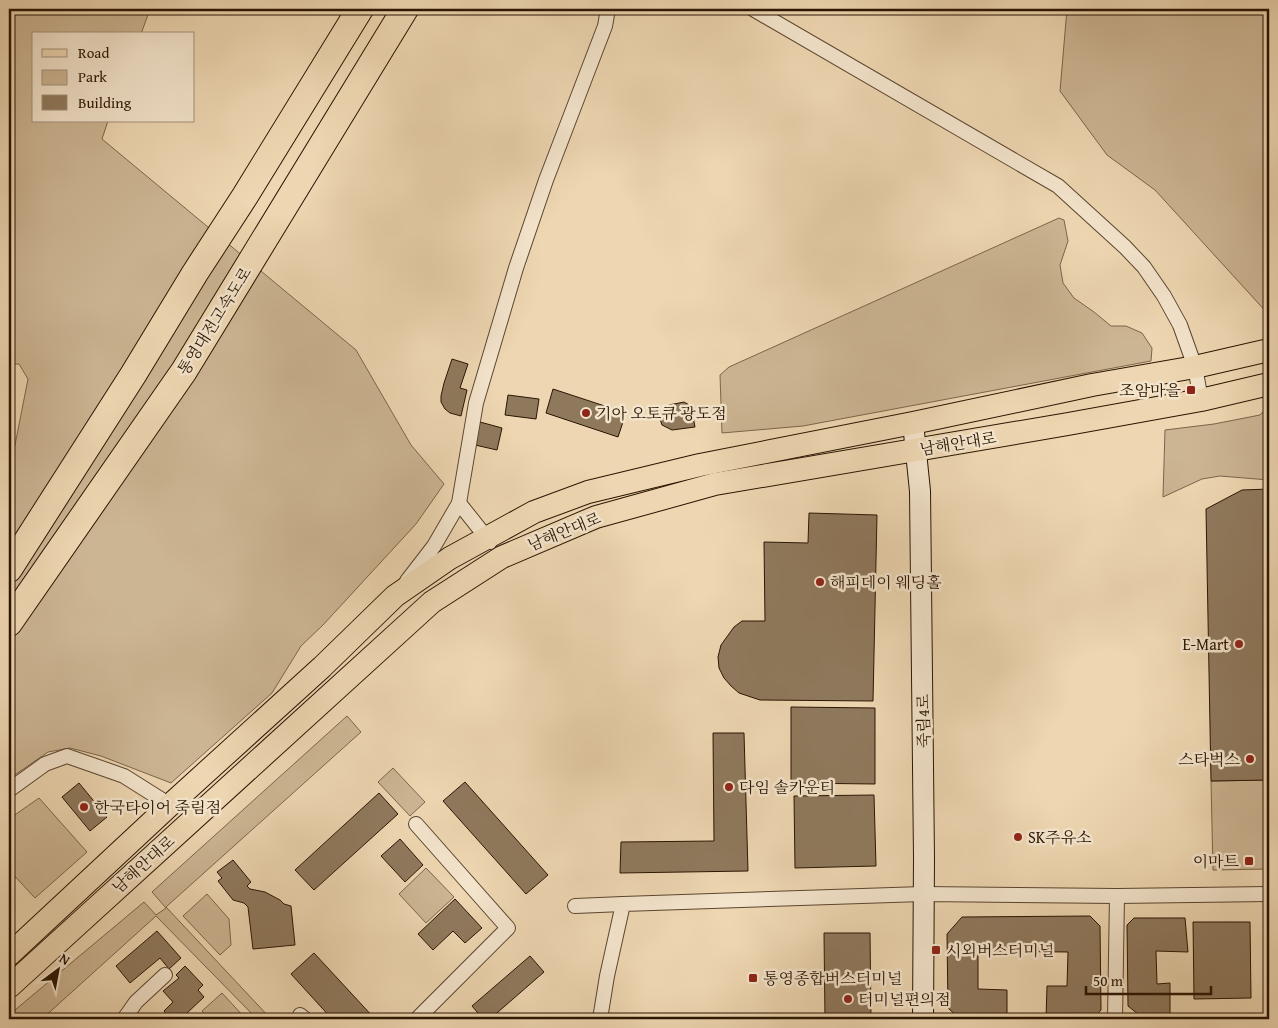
<svg xmlns="http://www.w3.org/2000/svg" width="1278" height="1028" font-family="'Gentium Book Plus','Noto Serif KR',serif">
<style>
.green{fill:#ccb593;stroke:#7b654a}
.building{fill:#8f795d;stroke:#2a1502}
.lines{fill:none;stroke-linecap:round;stroke-linejoin:round}
.street-casing{stroke:#5b452e;stroke-width:16}
.secondary-casing{stroke:#2a1502;stroke-width:22}
.primary-casing{stroke:#2a1502;stroke-width:24}
.highway-casing{stroke:#2a1502;stroke-width:28}
.street{stroke:#f3e4cc;stroke-width:14}
.secondary{stroke:#f3e4cc;stroke-width:20}
.primary{stroke:#edd6b1;stroke-width:22}
.highway{stroke:#edd6b1;stroke-width:26}
.poi-dot{fill:#8f2418;stroke:#f3e4cc;stroke-width:2}
.labels{text-anchor:middle;stroke-width:5;stroke-linejoin:round;paint-order:stroke}
.street-label{font-size:16px;fill:#2a1502;stroke:#f3e4cc}
.poi-label{font-size:16px;fill:#2a1502;stroke:#f3e4cc;text-anchor:start}
</style>
<rect width="100%" height="100%" fill="#edd6b1"/>
<filter id="stains"><feTurbulence type="fractalNoise" baseFrequency=".004" numOctaves="4"/><feColorMatrix values="0 0 0 0 .2 0 0 0 0 .09 0 0 0 0 .02 0 0 0 .5 -.17"/></filter>
<radialGradient id="worn" r=".72"><stop offset=".6" stop-color="#630" stop-opacity="0"/><stop offset="1" stop-color="#630" stop-opacity=".3"/></radialGradient>
<g class="green">
<path d="M9 9H150L141 34H34V121H108L102 139 356 350 411 445 444 484 416 524 323 625 301 646 272 693 171 783 101 756 70 748 48 752 9 779V460L15 445 28 379 19 364H9Z"/>
<path d="M1067 9H1269V315L1155 190 1107 155 1060 91Z"/>
<path d="M1059 218 1064 220 1068 241 1060 265 1063 283 1074 298 1094 312 1111 326H1126L1142 333 1152 348 1151 361 803 426 722 433 720 375 729 367Z"/>
<path d="M1269 405V480L1220 476 1202 479 1163 497 1165 430 1214 424 1260 415Z"/>
<path d="M347 716 361 732 166 907 271 1019H257L156 916 42 1019H9V1015L144 902 156 915 166 908 152 892Z"/>
<path d="M393 768 425 802 410 816 378 782Z"/>
<path d="M1269 780V869L1213 870 1211 781Z"/>
<path d="M39 798 87 852 35 898 9 870V819Z"/>
<path d="M426 868 454 897 426 923 399 894Z"/>
<path d="M207 894 229 919 231 945 220 955 183 916Z"/>
<path d="M222 993 246 1019H209L202 1011Z"/>
</g>
<g class="building">
<path d="M452 359 468 364 460 388 467 390 461 416 450 413 445 409 441 402V396L444 383Z"/>
<path d="M553 389 626 413 618 437 546 413Z"/>
<path d="M508 395 539 399 536 419 505 415Z"/>
<path d="M684 402 691 406 695 427 672 430 662 425 658 413 669 405Z"/>
<path d="M480 422 502 428 497 450 475 445Z"/>
<path d="M1269 489V780L1211 781 1206 509 1242 490Z"/>
<path d="M809 513 877 515 873 701 760 700 739 693 731 686 724 678 719 668 718 657 721 645 734 627 742 621H765L764 542 808 543Z"/>
<path d="M791 707 875 708V784L791 783Z"/>
<path d="M713 733H744L748 871 620 873 621 842 714 841Z"/>
<path d="M465 782 548 875 526 894 443 801Z"/>
<path d="M79 783 107 817 90 831 62 797Z"/>
<path d="M379 793 398 814 314 890 295 870Z"/>
<path d="M874 795 876 866 795 868 794 796Z"/>
<path d="M400 839 423 865 405 882 381 856Z"/>
<path d="M233 860 251 882 247 886 250 889 265 892 280 900 284 904 291 906 295 945 253 949 248 907 244 903 233 900 218 881 222 878 217 872Z"/>
<path d="M455 899 482 928 465 943 453 931 433 950 418 934Z"/>
<path d="M1090 916 1100 926 1101 1010 1094 1018H1046L1047 986H1067L1068 952 978 951V989L1007 990V1017H958L948 1008 947 934 962 917Z"/>
<path d="M1134 918H1185L1188 952 1156 951 1157 984 1170 983V1014H1138L1128 1006 1127 925Z"/>
<path d="M1193 922H1250L1251 998 1194 999Z"/>
<path d="M157 931 181 958 169 969 160 958 130 983 116 966Z"/>
<path d="M824 933H870L871 1019H825Z"/>
<path d="M314 953 375 1019H332L291 974Z"/>
<path d="M530 956 544 972 490 1019H483L472 1006Z"/>
<path d="M185 966 203 985 198 990 204 997 186 1014 191 1019H162L167 1015 164 1011 173 1002 163 991 179 978 176 975Z"/>
</g>
<g class="lines">
<defs>
<g id="street">
<path d="M753 9 1058 186 1125 247 1144 267 1164 296 1180 325 1195 367 1201 400"/>
<path d="M459 503 490 542"/>
<path d="M407 581 434 546 459 503 476 403 516 268 546 180 605 26 608 9"/>
<path d="M9 790 45 764 67 756 124 776 170 805"/>
<path d="M416 824 508 928 417 1019"/>
<path d="M575 906 623 904"/>
<path d="M300 1015 305 1019"/>
<path d="M124 1019 136 1002 165 975"/>
<path d="M600 1019 607 976 623 904 923 894 1117 896 1269 894"/>
<path d="M1115 1019 1117 896"/>
</g>
<path id="secondary" d="M913 423 920 491 924 858 923 1019"/>
<g id="primary">
<path d="M9 955 170 805 322 667 395 596 450 558 534 512 588 492 700 465 913 423 1092 385 1195 367 1269 350"/>
<path d="M9 987 432 602 502 557 596 517 715 484 1068 424 1201 400 1269 384"/>
</g>
<g id="highway">
<path d="M9 569 133 375 195 273 245 196 360 9"/>
<path d="M9 623 184 371 405 9"/>
</g>
</defs>
<use href="#street" class="street-casing"/>
<use href="#secondary" class="secondary-casing"/>
<use href="#primary" class="primary-casing"/>
<use href="#highway" class="highway-casing"/>
<use href="#street" class="street"/>
<use href="#secondary" class="secondary"/>
<use href="#primary" class="primary"/>
<use href="#highway" class="highway"/>
</g>
<g class="poi-dot">
<rect x="1186" y="385" width="10" height="10" rx="2.5"/>
<circle cx="586" cy="413" r="5"/>
<circle cx="820" cy="582" r="5"/>
<circle cx="1239" cy="644" r="5"/>
<circle cx="1250" cy="759" r="5"/>
<circle cx="729" cy="787" r="5"/>
<circle cx="84" cy="807" r="5"/>
<circle cx="1018" cy="837" r="5"/>
<rect x="1244" y="856" width="10" height="10" rx="2.5"/>
<rect x="931" y="945" width="10" height="10" rx="2.5"/>
<rect x="748" y="973" width="10" height="10" rx="2.5"/>
<circle cx="848" cy="999" r="5"/>
</g>
<g class="labels">
<g class="street-label">
<text transform="translate(214 321) rotate(-58)" y="6">통영대전고속도로</text>
<text transform="translate(958 443) rotate(-9)" y="6">남해안대로</text>
<text transform="translate(564 531) rotate(-22)" y="6">남해안대로</text>
<text transform="translate(923 721) rotate(-91)" y="6">죽림4로</text>
<text transform="translate(143 864) rotate(-42)" y="6">남해안대로</text>
</g>
<g class="poi-label">
<text x="1181" y="396" text-anchor="end">조암마을</text>
<text x="596" y="419">기아 오토큐 광도점</text>
<text x="830" y="588">해피데이 웨딩홀</text>
<text x="1229" y="650" text-anchor="end">E-Mart</text>
<text x="1240" y="765" text-anchor="end">스타벅스</text>
<text x="739" y="793">다임 솔카운티</text>
<text x="94" y="813">한국타이어 죽림점</text>
<text x="1028" y="843">SK주유소</text>
<text x="1239" y="867" text-anchor="end">이마트</text>
<text x="946" y="956">시외버스터미널</text>
<text x="763" y="984">통영종합버스터미널</text>
<text x="858" y="1005">터미널편의점</text>
</g>
</g>
<rect width="1278" height="1028" fill="none" stroke="#edd6b1" stroke-width="30"/>
<rect x="10" y="10" width="1258" height="1008" fill="none" stroke="#2a1502" stroke-width="2.5"/>
<rect x="15" y="15" width="1248" height="998" fill="none" stroke="#2a1502"/>
<rect x="32" y="32" width="162" height="90" fill="#f3e4cc" stroke="#a3917b"/>
<rect x="42" y="49" width="25" height="8" fill="#edd6b1" stroke="#a3917b"/>
<text x="78" y="58" font-size="15" fill="#2a1502">Road</text>
<rect x="42" y="70" width="25" height="15" fill="#ccb593" stroke="#a3917b"/>
<text x="78" y="82" font-size="15" fill="#2a1502">Park</text>
<rect x="42" y="95" width="25" height="15" fill="#8f795d" stroke="#a3917b"/>
<text x="78" y="108" font-size="15" fill="#2a1502">Building</text>
<g transform="translate(58 970) rotate(32)" stroke="#f3e4cc" stroke-width="4" paint-order="stroke">
<path d="M0-4L9 19L0 12L-9 19Z" fill="#2a1502"/>
<text y="-8" font-size="14" font-weight="bold" text-anchor="middle" fill="#2a1502">N</text>
</g>
<path d="M1086 986v8h125v-8" fill="none" stroke="#2a1502" stroke-width="2.5"/>
<text x="1093" y="986" font-size="15" fill="#2a1502" stroke="#f3e4cc" stroke-width="4" paint-order="stroke">50 m</text>
<rect width="100%" height="100%" filter="url(#stains)"/>
<rect width="100%" height="100%" fill="url(#worn)"/>
</svg>
